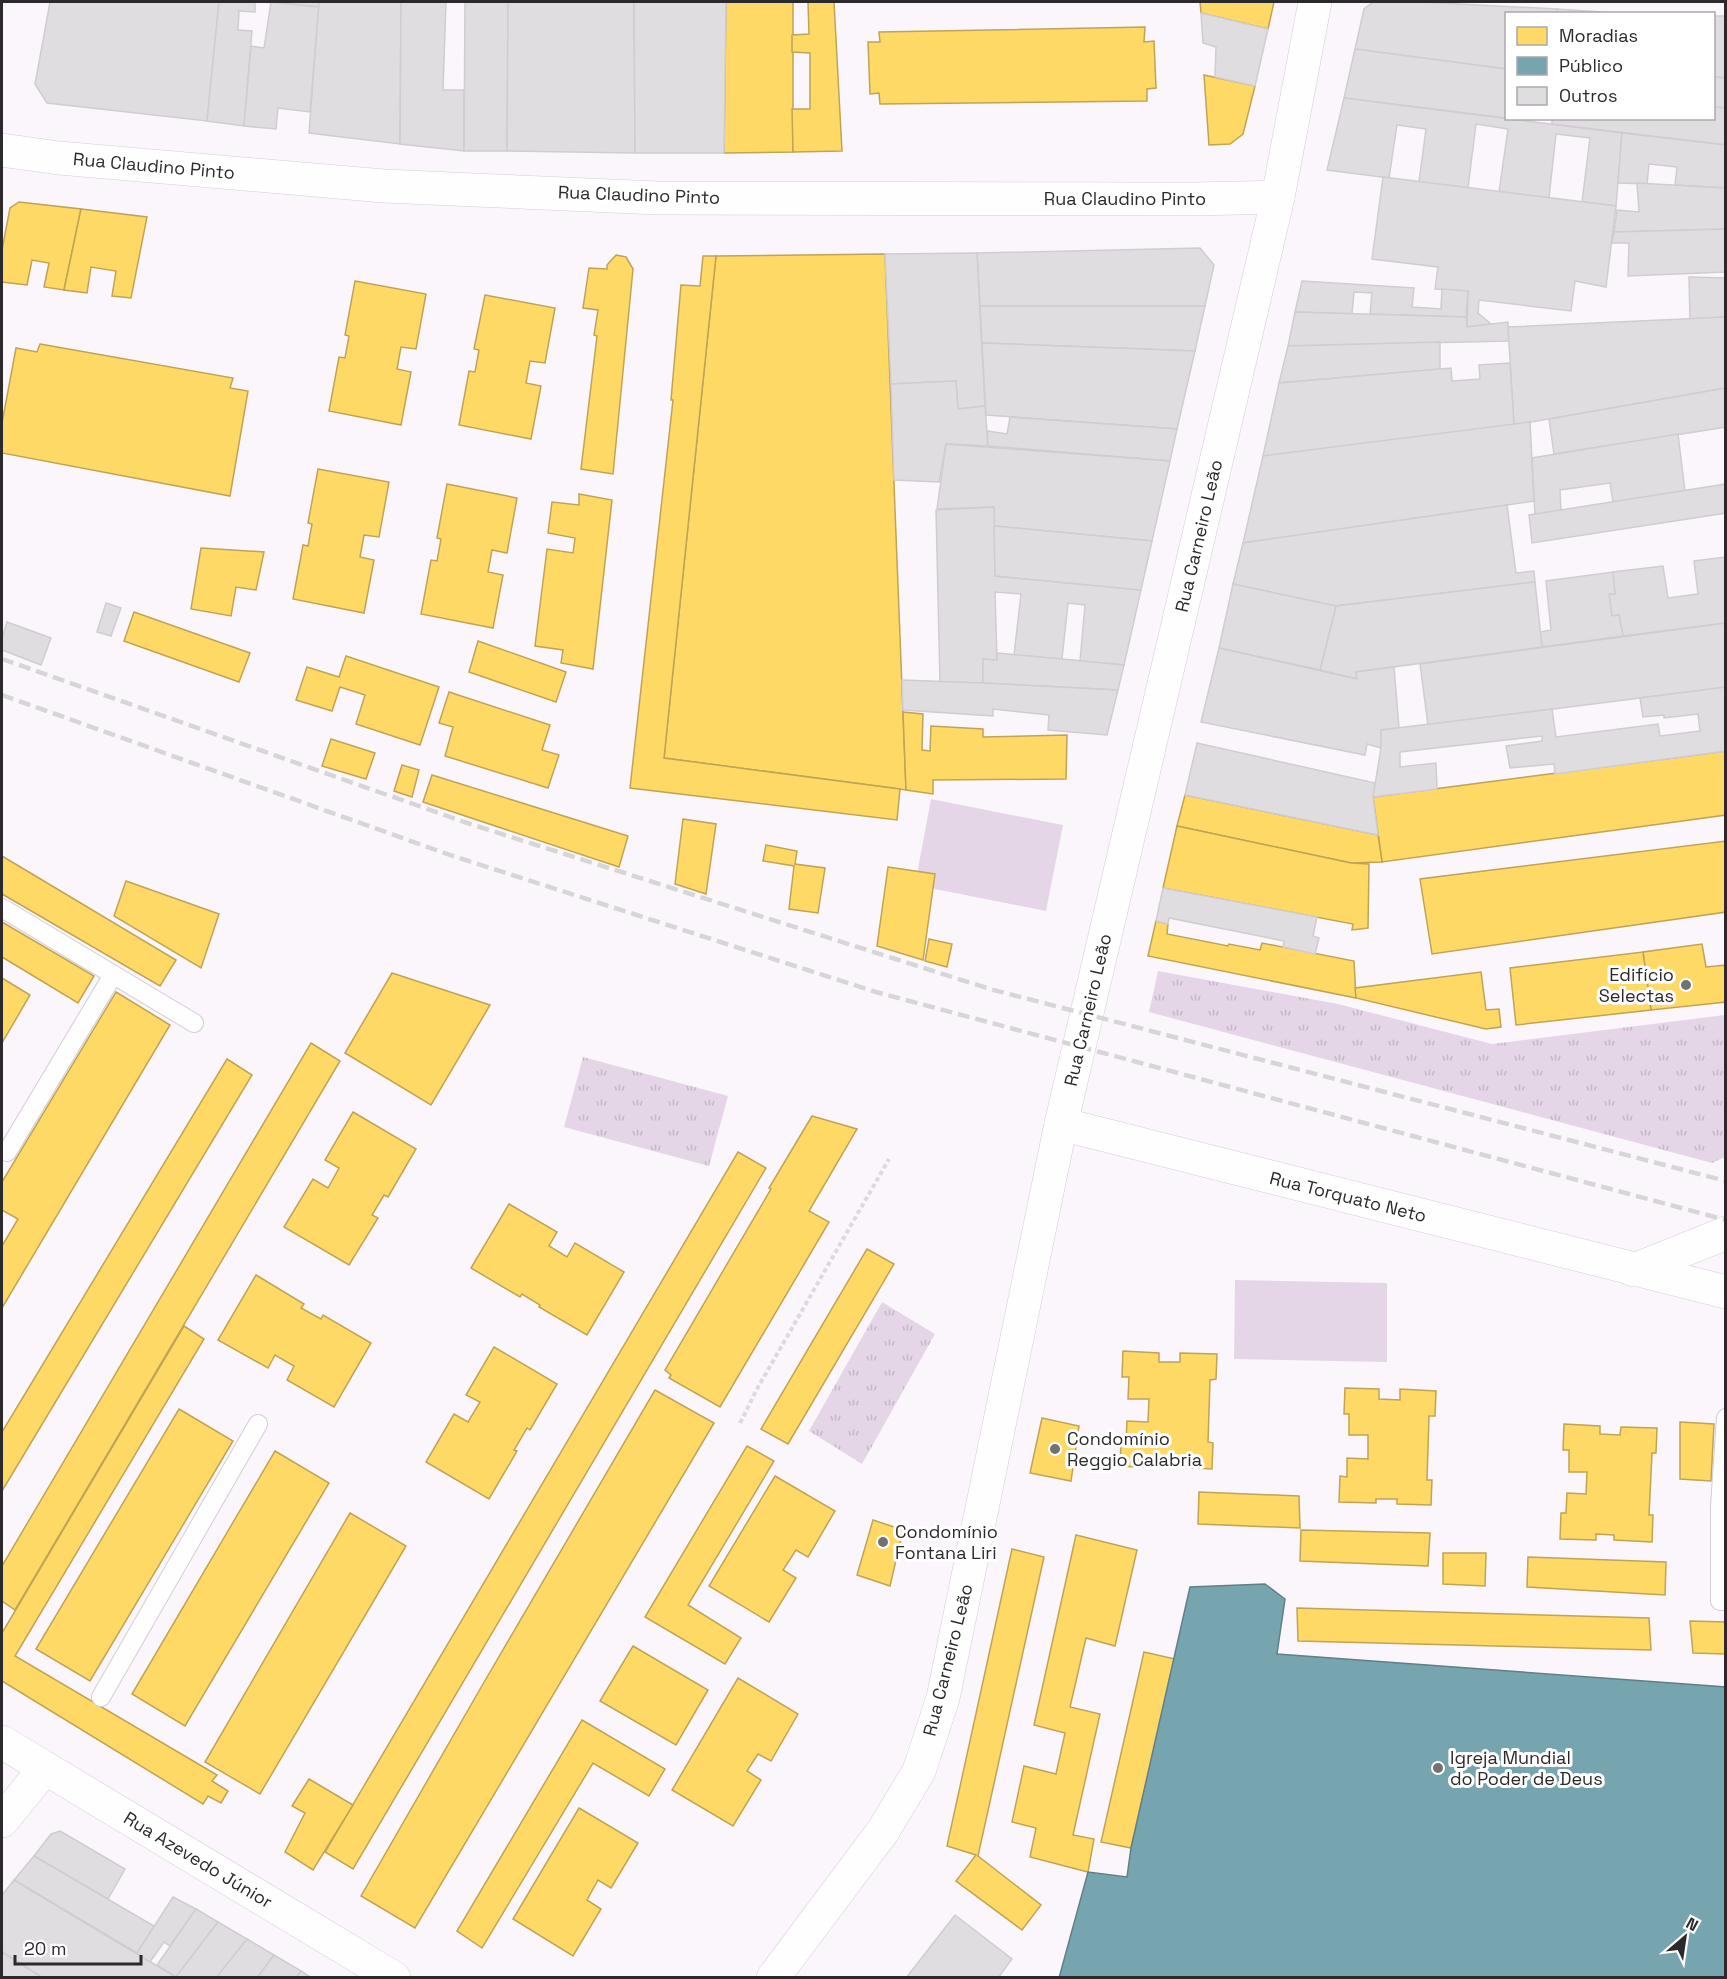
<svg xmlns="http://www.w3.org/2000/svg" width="1727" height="1979" font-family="'Space Grotesk',sans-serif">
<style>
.park{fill:url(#park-tufts)}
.pitch{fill:#e4d6e6}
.homes{fill:#ffd966;stroke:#c0a455;stroke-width:1.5}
.public{fill:#76a5af;stroke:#608088;stroke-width:1.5}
.building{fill:#e0dde1;stroke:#d0ccd1;stroke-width:1.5}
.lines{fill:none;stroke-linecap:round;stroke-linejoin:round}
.lane-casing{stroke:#d2ced3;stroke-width:20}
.street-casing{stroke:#d2ced3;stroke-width:34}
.secondary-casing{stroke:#d2ced3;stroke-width:34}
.path{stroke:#dcdadc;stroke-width:4;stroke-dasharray:4.5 3;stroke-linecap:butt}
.lane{stroke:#fefeff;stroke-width:18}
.street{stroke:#fefeff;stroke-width:33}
.secondary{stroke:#fefeff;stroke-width:33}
.rail{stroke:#d7d6d7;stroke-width:4.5;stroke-dasharray:12 6;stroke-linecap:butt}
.poi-dot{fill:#747175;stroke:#fff;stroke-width:2}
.labels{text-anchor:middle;stroke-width:6;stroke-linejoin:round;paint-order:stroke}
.street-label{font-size:18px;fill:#2c292d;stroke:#fff}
.poi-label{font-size:18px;fill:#2c292d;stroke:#fff;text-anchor:start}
</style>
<defs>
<pattern id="park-tufts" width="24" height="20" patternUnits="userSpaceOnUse" patternTransform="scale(1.5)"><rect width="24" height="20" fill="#e4d6e6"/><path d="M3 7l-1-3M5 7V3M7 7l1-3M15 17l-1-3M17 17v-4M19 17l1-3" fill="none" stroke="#c4b8c6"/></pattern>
</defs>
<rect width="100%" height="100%" fill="#fbf6fc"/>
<g class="park">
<path d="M1158 971 1338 1004 1492 1044 1725 1015V1157L1712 1163 1149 1012Z"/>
<path d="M583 1057 728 1096 709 1166 564 1127Z"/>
<path d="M882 1302 935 1334 862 1464 809 1431Z"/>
</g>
<g class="pitch">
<path d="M931 799 1063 825 1046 911 915 885Z"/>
<path d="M1235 1280 1387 1283V1362L1234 1359Z"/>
</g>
<g class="homes">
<path d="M726 2H793V152L724 153Z"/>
<path d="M808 2H834L842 151 793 152 792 109H810V53L792 52V35L809 34Z"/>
<path d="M1200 2H1274L1268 29 1201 13Z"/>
<path d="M1145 27 1144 42 1154 41 1156 88 1147 89V101L880 104 879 93 870 94 868 42H880L879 32Z"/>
<path d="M1204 75 1255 86 1243 134 1230 144 1209 145Z"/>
<path d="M19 202 81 209 64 290 44 287 49 263 32 260 27 285 2 282V250L10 208Z"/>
<path d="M81 209 147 217 131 298 112 296 116 271 91 267 87 293 64 290Z"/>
<path d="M885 254 906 790 664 758 716 256Z"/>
<path d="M616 255 626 257 633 269 613 474 581 469 597 336 594 335 598 310 583 308 589 268 607 269V265Z"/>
<path d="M703 256H716L664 758 900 789 897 820 630 788 673 400H671L681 285 700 286Z"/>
<path d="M355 281 426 294 416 349 401 347 397 369 411 372 401 425 329 411 339 357 345 358 349 336 345 335Z"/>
<path d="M485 295 555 308 545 363 530 361 526 383 541 386 531 439 459 425 469 371 475 372 479 350 474 349Z"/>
<path d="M40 344 233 378 230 388 248 391 230 496 2 453V423L16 348 37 352Z"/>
<path d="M318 469 389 482 379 537 364 535 360 557 374 560 364 613 293 599 303 545 308 546 312 524 308 523Z"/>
<path d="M447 484 517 498 507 553 492 550 488 572 503 575 493 628 421 614 431 560 437 561 441 539 437 538Z"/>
<path d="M579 494 612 500 593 669 561 663 563 650 535 646 547 549 573 553 575 538 548 533 552 502 579 505Z"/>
<path d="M201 548 264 552 256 590 236 587 231 616 191 609Z"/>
<path d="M134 612 250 653 239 682 124 641Z"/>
<path d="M478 641 566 672 556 702 469 672Z"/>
<path d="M346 656 439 687 420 745 356 724 365 695 340 687 332 711 296 700 307 667 339 677Z"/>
<path d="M449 692 550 725 542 750 559 755 548 788 445 756 453 727 439 723Z"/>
<path d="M903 712 923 714 922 750 930 751 931 726 983 729V737L1067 735 1066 779 933 780V794L906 790Z"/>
<path d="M331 739 375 753 366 779 322 766Z"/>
<path d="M1726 751V815L1382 862 1373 797Z"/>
<path d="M402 765 419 770 412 797 394 791Z"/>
<path d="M432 775 628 836 619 867 423 802Z"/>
<path d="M1185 795 1378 835 1382 862 1351 863 1177 826Z"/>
<path d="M683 819 716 824 706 894 675 884Z"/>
<path d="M1177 826 1351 863 1369 864 1368 928 1352 930 1353 924 1163 888Z"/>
<path d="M1726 841V912L1432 954 1420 879Z"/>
<path d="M766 845 797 851 795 864 825 868 818 913 789 909 794 866 763 861Z"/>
<path d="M2 856 176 960 160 986 2 894Z"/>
<path d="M888 867 935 874 923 960 877 946Z"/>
<path d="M126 881 219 914 201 968 114 916Z"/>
<path d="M1156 921 1168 924 1167 934 1228 946 1229 944 1260 950 1262 943 1354 961 1356 998 1148 956Z"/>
<path d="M2 922 94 976 78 1003 2 957Z"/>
<path d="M929 939 952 944 947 967 925 961Z"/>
<path d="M1702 944 1706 967 1726 965V1002L1651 1010 1643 952Z"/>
<path d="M1643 952 1651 1010 1516 1025 1510 968Z"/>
<path d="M1481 972 1486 1010 1499 1009 1501 1027 1486 1029 1356 998 1355 988Z"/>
<path d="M392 973 490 1005 431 1105 345 1053Z"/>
<path d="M2 978 30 995 2 1043Z"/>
<path d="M116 992 170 1025 2 1308V1246L18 1219 2 1210V1182Z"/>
<path d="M311 1043 340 1061 15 1610 2 1601V1566Z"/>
<path d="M227 1059 252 1075 2 1491V1432Z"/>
<path d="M353 1112 416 1149 388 1197 384 1195 372 1215 378 1218 349 1265 284 1227 313 1179 328 1188 339 1168 325 1160Z"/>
<path d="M812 1116 857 1129 809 1211 829 1222 720 1407 669 1378 671 1375 665 1370 771 1189 769 1188Z"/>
<path d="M738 1152 766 1168 353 1869 325 1852Z"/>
<path d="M509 1204 557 1232 549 1246 567 1257 575 1243 624 1272 587 1335 539 1307 540 1305 522 1294 520 1297 471 1268Z"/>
<path d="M867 1249 894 1264 788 1444 761 1429Z"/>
<path d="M256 1275 304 1304 301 1308 321 1319 323 1315 371 1343 334 1407 287 1380 294 1366 275 1355 268 1368 218 1340Z"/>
<path d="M184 1326 204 1339 15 1656 217 1775 212 1781 228 1791 221 1803 208 1796 203 1804 2 1681V1633Z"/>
<path d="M494 1347 557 1384 530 1430 527 1428 514 1450 517 1451 489 1499 426 1462 454 1414 468 1422 480 1402 466 1395Z"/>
<path d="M1123 1351 1159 1353V1362H1180V1353L1217 1354 1216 1379 1210 1380 1208 1442 1213 1443 1212 1469 1177 1467V1463L1157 1462V1468L1120 1466 1121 1441H1126L1127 1421 1148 1422 1149 1399H1128L1129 1377H1122Z"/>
<path d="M1345 1388 1379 1389V1399L1400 1400V1389L1436 1391 1435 1416H1429L1427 1480H1432L1431 1505 1397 1504V1499H1376V1503L1339 1502 1340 1476 1347 1477V1458L1368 1459V1435H1349V1414H1344Z"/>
<path d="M655 1390 714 1423 415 1928 361 1896 483 1684Z"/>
<path d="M179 1409 233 1441 90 1681 36 1649Z"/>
<path d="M1042 1418 1079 1426 1071 1481 1030 1473Z"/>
<path d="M1680 1422 1714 1424 1711 1481 1680 1479Z"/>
<path d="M1564 1424 1600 1426V1434L1620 1435 1621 1427 1657 1428 1656 1453H1652L1649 1515H1653L1652 1542 1614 1540V1535L1596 1534V1540L1560 1539 1561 1513H1566L1567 1493 1586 1494 1587 1472H1569V1450H1563Z"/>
<path d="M747 1446 774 1461 688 1605 741 1638 725 1664 645 1617Z"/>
<path d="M275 1451 329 1483 185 1726 132 1694Z"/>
<path d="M775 1476 835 1511 808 1557 796 1550 783 1570 796 1578 769 1622 709 1586Z"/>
<path d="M1199 1492 1299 1496 1300 1528 1198 1524Z"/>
<path d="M350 1513 406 1546 260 1794 205 1762Z"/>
<path d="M873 1520 903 1530 890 1586 857 1575Z"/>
<path d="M1301 1530 1430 1533 1428 1566 1300 1561Z"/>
<path d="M1076 1535 1137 1550 1115 1646 1086 1638 1070 1707 1100 1714 1073 1835 1094 1839 1088 1872 1030 1857 1036 1828 1012 1822 1024 1766 1056 1774 1065 1733 1034 1725Z"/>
<path d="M1012 1549 1044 1557 978 1856 1041 1905 1022 1930 956 1881 976 1855 947 1846Z"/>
<path d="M1443 1553H1486L1485 1586 1443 1584Z"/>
<path d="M1528 1557 1666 1562 1665 1595 1527 1587Z"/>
<path d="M1297 1608 1649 1618 1651 1650 1298 1641Z"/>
<path d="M1690 1621 1726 1622V1654L1693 1653Z"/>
<path d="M633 1646 708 1690 676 1745 600 1701Z"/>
<path d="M1144 1652 1175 1659 1131 1848 1101 1842Z"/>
<path d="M738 1678 798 1714 771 1761 758 1754 747 1771 761 1780 733 1826 672 1790Z"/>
<path d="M582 1720 665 1769 649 1796 593 1763 482 1948 457 1931Z"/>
<path d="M309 1779 353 1805 313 1870 285 1852 305 1813 292 1806Z"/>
<path d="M579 1808 638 1843 611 1888 598 1880 587 1900 601 1909 573 1956 513 1919Z"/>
</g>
<path class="public" d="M1265 1584 1285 1599 1277 1654 1726 1687V1978H1059L1088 1872 1127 1877 1131 1848 1190 1587Z"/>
<g class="building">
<path d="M50 2H219L207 121 47 103 35 84Z"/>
<path d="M219 2H255V12L239 11 238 30 252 31 244 126 207 121Z"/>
<path d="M262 2H319V7Z"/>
<path d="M271 2 319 7 310 112 278 108 276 129 244 126 251 46 264 48Z"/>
<path d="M319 2H401L400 144 309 133Z"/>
<path d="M401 2H446L443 90H464V151L400 144Z"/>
<path d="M465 2H508L507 151H464Z"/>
<path d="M508 2H634L635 153 507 151Z"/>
<path d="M634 2H726L724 153H635Z"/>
<path d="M1373 2H1420L1557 9 1556 14H1506V69L1355 49 1364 9Z"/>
<path d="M1557 9 1617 13 1556 14Z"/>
<path d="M1201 13 1268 29 1255 86 1215 77 1216 47 1203 43Z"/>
<path d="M1714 16H1726V78L1714 77Z"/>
<path d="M1355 49 1506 69V118L1344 98Z"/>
<path d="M1714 77 1726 78V108L1714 107Z"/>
<path d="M1344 98 1622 133 1616 206 1582 202 1590 138 1556 134 1549 198 1499 192 1508 129 1476 124 1468 188 1419 182 1426 129 1397 125 1389 178 1327 170Z"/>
<path d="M1714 107 1726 108V145L1552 124V118H1714Z"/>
<path d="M1622 133 1726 145V188L1675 185 1677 167 1649 164 1647 184 1618 183Z"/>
<path d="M1383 177 1616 206 1606 287 1575 281 1571 311 1479 300 1478 313 1491 324 1467 327 1468 291 1435 289 1438 267 1372 259Z"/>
<path d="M1637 183 1726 188V229L1614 232 1617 210 1639 212Z"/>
<path d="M1726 229V272L1628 276 1629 243H1612L1614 232Z"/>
<path d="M1200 248 1214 265 1205 306H980L977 253Z"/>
<path d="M977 253 985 406 958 409 956 381 891 384 885 254Z"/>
<path d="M1689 277 1726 278V317L1690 319Z"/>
<path d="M1302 281 1414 288 1412 307 1441 309 1442 289 1468 291 1466 317 1370 314 1372 293 1354 292 1352 314 1295 312Z"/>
<path d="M980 306H1205L1195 351 982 343Z"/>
<path d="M1295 312 1466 317 1467 327 1508 322 1509 341 1288 346Z"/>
<path d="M1726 317V388L1514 425 1508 327Z"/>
<path d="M1440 342V369L1279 383 1288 346Z"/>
<path d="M982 343 1195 351 1177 429 986 415Z"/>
<path d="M1510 363 1514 425 1263 456 1279 383 1451 368 1452 381 1480 379 1479 365Z"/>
<path d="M956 381 958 409 985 406 988 446 946 444 939 482 894 480 891 384Z"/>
<path d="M1726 388V427L1554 454 1549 419Z"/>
<path d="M1010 417 1177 429 1170 461 988 446 987 431 1007 434Z"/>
<path d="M1530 422 1534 501 1243 543 1263 456Z"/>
<path d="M1678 434 1685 491 1613 502 1610 483 1560 490 1561 511 1535 515 1532 458Z"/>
<path d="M946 444 1170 461 1152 541 994 526V507L937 509Z"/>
<path d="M1726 484V513L1532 543 1529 515Z"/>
<path d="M1507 505 1516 573 1534 571 1535 582 1336 606 1233 584 1243 543Z"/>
<path d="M994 507 995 576 1141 590 1124 665 1080 661 1085 605 1068 603 1062 659 1014 655 1021 594 995 592 997 660 983 659V683L940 682 936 510Z"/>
<path d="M994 526 1152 541 1141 590 995 576Z"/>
<path d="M1726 557V623L1623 636 1619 615 1612 616 1609 594H1615L1613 572 1663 566 1668 598 1698 594 1694 561Z"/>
<path d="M1613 572 1615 594H1609L1612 616 1619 615 1623 636 1542 647 1540 632 1551 630 1546 581Z"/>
<path d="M1535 582 1542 647 1356 672 1357 679 1320 670 1336 606Z"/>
<path d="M1233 584 1336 606 1320 670 1219 648Z"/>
<path d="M106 603 121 608 111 636 97 632Z"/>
<path d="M7 622 51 638 41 665 2 650V638Z"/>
<path d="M1726 623V687L1428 725 1420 664Z"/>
<path d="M1219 648 1357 679 1356 672 1394 667 1399 728 1381 730V748L1367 744 1365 755 1201 722Z"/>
<path d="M997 653 1062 659 1124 665 1118 690 983 683V659L997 660Z"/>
<path d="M902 680 983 683 1118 690 1107 735 1048 730 1049 715 993 709V716L903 710Z"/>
<path d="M1726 687V751L1555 774 1554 764 1510 768 1506 746 1542 741V736L1400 752V767L1436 763 1437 789 1373 797 1381 748V730L1552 709 1556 737 1658 724 1660 736 1700 731 1698 714 1664 718V715L1643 717 1640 698Z"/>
<path d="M1197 743 1375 783 1373 797 1378 835 1185 795Z"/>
<path d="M1163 888 1317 917 1313 936 1319 938 1315 954 1283 947 1284 941 1169 918 1168 924 1156 921Z"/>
<path d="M60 1831 125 1869 108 1899 34 1856 51 1834Z"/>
<path d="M34 1856 154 1926 137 1953 14 1880Z"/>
<path d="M14 1880 92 1927 176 1977 43 1978 2 1952V1895Z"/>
<path d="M173 1897 196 1909 170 1946 164 1942 150 1962 137 1953Z"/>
<path d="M196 1909 218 1922 176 1977 157 1965Z"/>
<path d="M955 1915 1012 1959 998 1978H906Z"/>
<path d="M218 1922 247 1939 216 1978H175Z"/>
<path d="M247 1939 274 1955 257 1978H216Z"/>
<path d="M2 1952 43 1978H2Z"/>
<path d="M274 1955 301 1971 296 1978H257Z"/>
<path d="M301 1971 312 1978H296Z"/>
</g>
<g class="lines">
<defs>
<g id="lane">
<path d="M2 908 194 1023"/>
<path d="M7 1152 113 975"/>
<path d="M1726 1418 1720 1506V1601H1726"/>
<path d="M101 1697 258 1424"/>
</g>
<g id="street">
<path d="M2 150 59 158 384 186 658 198 1194 199 1278 197"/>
<path d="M1061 1124 1726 1292"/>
<path d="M1634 1270 1726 1233"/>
<path d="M2 1821 45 1768"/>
</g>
<g id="secondary">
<path d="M2 1742 394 1978"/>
<path d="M773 1978 883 1831 919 1771 943 1698 1061 1124 1278 197 1315 2"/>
</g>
</defs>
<use href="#lane" class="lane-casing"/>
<use href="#street" class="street-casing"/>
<use href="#secondary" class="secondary-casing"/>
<path class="path" d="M740 1423 757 1389 889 1159"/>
<use href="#lane" class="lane"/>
<use href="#street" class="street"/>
<use href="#secondary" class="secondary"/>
<g class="rail">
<path d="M2 659 464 822 990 989 1726 1181"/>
<path d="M2 695 450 855 876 992 1726 1220"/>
</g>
</g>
<g class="poi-dot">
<circle cx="1686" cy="985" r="6"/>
<circle cx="1055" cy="1449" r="6"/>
<circle cx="883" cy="1542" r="6"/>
<circle cx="1438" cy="1768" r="6"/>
</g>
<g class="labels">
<g class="street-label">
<text transform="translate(154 166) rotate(5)" y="6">Rua Claudino Pinto</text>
<text transform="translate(639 195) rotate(2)" y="6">Rua Claudino Pinto</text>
<text x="1125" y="205">Rua Claudino Pinto</text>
<text transform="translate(1199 536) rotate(-77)" y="6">Rua Carneiro Leão</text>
<text transform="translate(1088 1010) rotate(-77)" y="6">Rua Carneiro Leão</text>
<text transform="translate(1348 1197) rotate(14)" y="6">Rua Torquato Neto</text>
<text transform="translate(948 1660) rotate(-76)" y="6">Rua Carneiro Leão</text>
<text transform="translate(198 1860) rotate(31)" y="6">Rua Azevedo Júnior</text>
</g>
<g class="poi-label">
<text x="1674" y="981" text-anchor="end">Edifício<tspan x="1674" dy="21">Selectas</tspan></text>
<text x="1067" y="1445">Condomínio<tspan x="1067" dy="21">Reggio Calabria</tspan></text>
<text x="895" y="1538">Condomínio<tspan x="895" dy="21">Fontana Liri</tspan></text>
<text x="1450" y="1764">Igreja Mundial<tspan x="1450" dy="21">do Poder de Deus</tspan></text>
</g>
</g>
<rect width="1727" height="1979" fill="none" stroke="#2c292d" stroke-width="6"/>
<rect x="1505" y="12" width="210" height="108" fill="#ffffff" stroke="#aba9ab" stroke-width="1.5"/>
<rect x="1517" y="27" width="30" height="18" fill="#ffd966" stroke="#aba9ab" stroke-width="1.5"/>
<text x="1559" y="42" font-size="18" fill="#2c292d">Moradias</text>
<rect x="1517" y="57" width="30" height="18" fill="#76a5af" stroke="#aba9ab" stroke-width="1.5"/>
<text x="1559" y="72" font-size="18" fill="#2c292d">Público</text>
<rect x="1517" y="87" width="30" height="18" fill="#e0dde1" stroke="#aba9ab" stroke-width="1.5"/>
<text x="1559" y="102" font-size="18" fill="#2c292d">Outros</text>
<g transform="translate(1685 1937) rotate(29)" stroke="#ffffff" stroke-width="4.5" paint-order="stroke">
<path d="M0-4.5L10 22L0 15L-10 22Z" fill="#2c292d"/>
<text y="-9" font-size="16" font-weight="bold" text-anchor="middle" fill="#2c292d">N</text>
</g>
<path d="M15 1955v9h126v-9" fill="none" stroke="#2c292d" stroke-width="3"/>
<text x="24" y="1955" font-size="18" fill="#2c292d" stroke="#ffffff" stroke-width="4.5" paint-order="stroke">20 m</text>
</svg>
